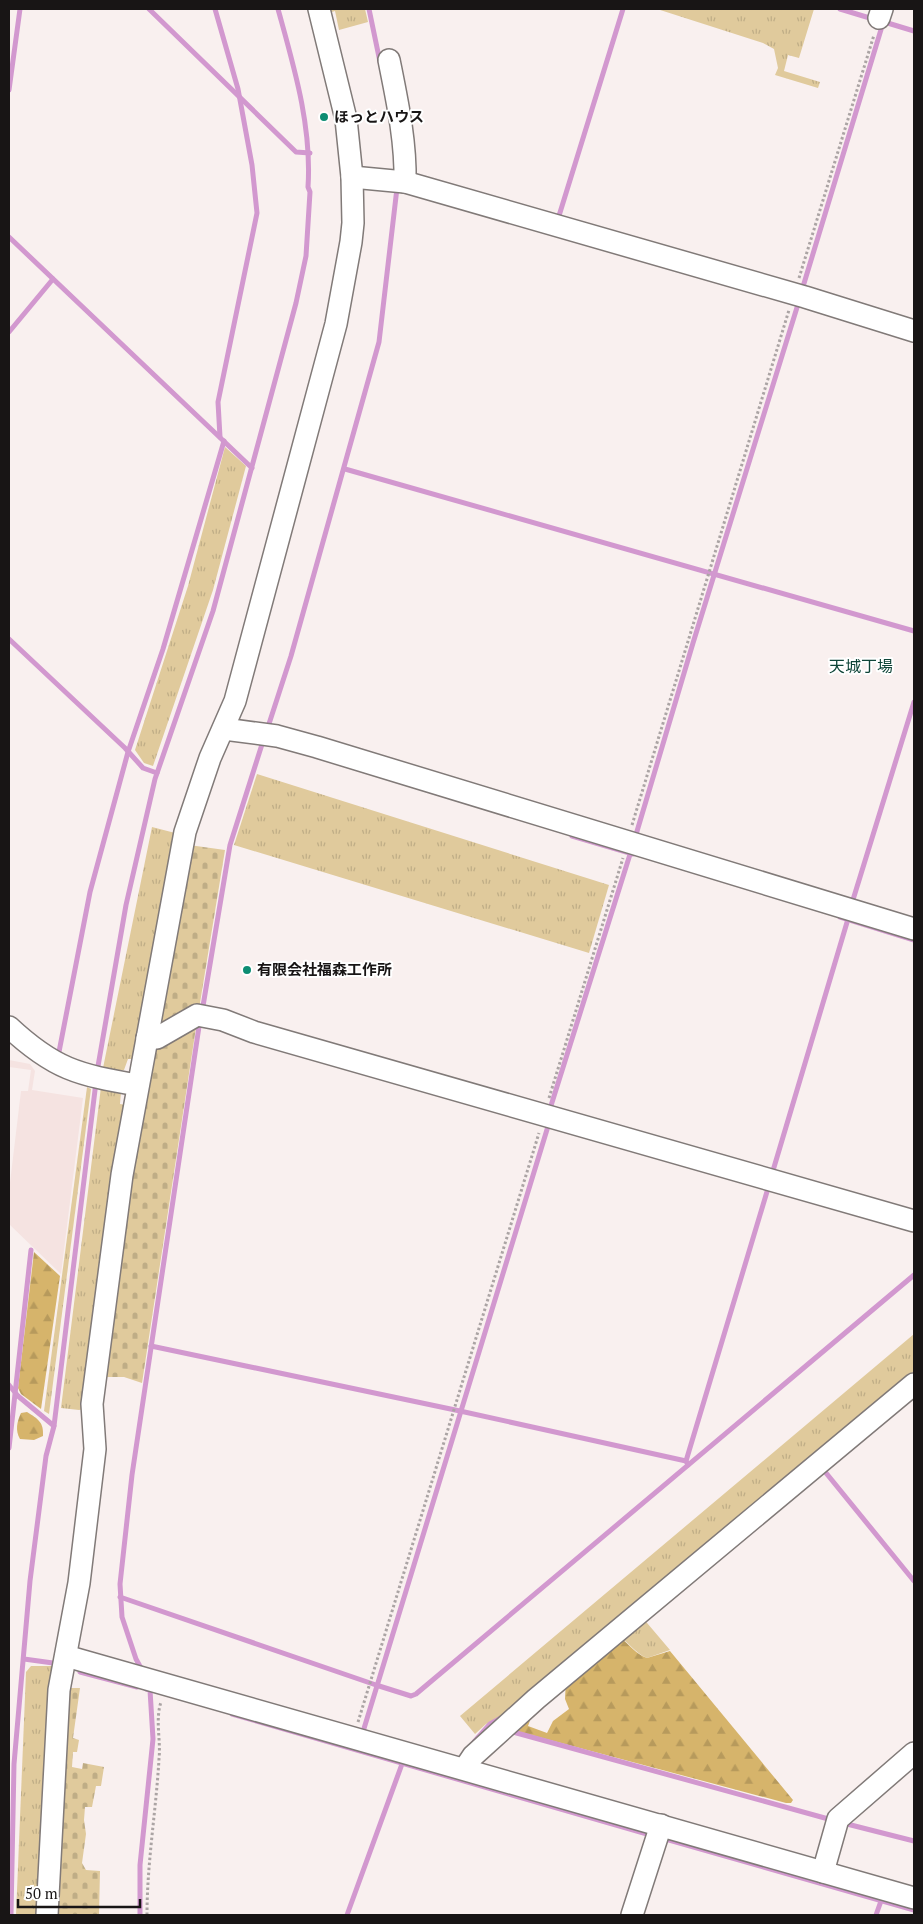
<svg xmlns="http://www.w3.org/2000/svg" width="923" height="1924" font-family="'PT Serif','Noto Sans JP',serif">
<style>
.built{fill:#f5e3e1}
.grass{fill:url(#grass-tufts)}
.forest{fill:url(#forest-firs)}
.cemetery{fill:url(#cemetery-stones)}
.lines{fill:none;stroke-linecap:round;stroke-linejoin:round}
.stream{stroke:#d298cf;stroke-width:5}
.minor-casing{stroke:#817a78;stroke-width:24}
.path{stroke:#aba4a4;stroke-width:3;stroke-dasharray:2.5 2.5;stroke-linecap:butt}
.minor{stroke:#fff;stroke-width:21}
.poi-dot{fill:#0d8d73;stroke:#fff;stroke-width:2}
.labels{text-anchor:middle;stroke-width:4;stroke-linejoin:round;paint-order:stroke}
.poi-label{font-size:15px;font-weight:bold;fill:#181515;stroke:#fff;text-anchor:start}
.neighbourhood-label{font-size:16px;fill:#0f4538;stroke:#fff}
</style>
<defs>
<pattern id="grass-tufts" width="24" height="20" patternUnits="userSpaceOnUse" patternTransform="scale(1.25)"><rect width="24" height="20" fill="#e0ca9c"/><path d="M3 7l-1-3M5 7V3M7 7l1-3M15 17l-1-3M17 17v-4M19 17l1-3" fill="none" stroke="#bfad86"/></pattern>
<pattern id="forest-firs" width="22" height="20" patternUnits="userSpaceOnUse" patternTransform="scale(1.25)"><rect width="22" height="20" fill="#d6b46b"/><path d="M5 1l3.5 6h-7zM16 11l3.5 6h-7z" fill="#b79a5c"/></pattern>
<pattern id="cemetery-stones" width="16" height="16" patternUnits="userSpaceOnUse" patternTransform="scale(1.25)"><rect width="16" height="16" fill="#e0ca9c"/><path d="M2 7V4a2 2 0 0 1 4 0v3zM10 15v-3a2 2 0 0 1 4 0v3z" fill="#bfad86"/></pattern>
</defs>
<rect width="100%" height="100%" fill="#f9f0ef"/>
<path class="built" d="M9 1060 30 1064 35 1071 32 1090 83 1098 61 1274 9 1224V1191L21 1091H28L31 1070 9 1067Z"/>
<g class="grass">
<path d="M325 9H365L368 22 339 30 335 11 326 14Z"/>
<path d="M657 9H814L799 58 788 55 784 71 820 82 818 88 775 75 778 68 774 49 763 43Z"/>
<path d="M225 447 246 466 213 590 153 766 144 763 135 750 188 586Z"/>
<path d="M257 774 609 885 589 953 234 845Z"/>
<path d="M152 827 179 834 136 1059H128L124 1070 102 1073Z"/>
<path d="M87 1087 91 1089 49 1414 44 1411Z"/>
<path d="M101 1087 121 1092 120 1104 126 1105 84 1409 79 1410 61 1408Z"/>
<path d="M914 1334V1371L508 1712 486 1724 475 1734 460 1716Z"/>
<path d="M642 1617 670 1650 647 1658C635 1653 630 1643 619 1637Z"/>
<path d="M31 1666H55L41 1915H16L26 1672Z"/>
</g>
<g class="forest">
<path d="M34 1252 60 1276 41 1409 21 1394 18 1388Z"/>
<path d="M27 1412C38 1419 44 1422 43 1436L34 1440 20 1439C15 1430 17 1422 21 1413Z"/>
<path d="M619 1637C630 1644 635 1654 647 1658L670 1651 793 1800 791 1803H786L516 1731 532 1715 528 1726 547 1733 553 1721 569 1709 565 1699 566 1679Z"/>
</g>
<g class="cemetery">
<path d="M189 845 225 850 199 1009 158 1030Z"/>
<path d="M197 1021 142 1383 124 1377H104L149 1053Z"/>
<path d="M66 1688H80L73 1738 79 1740 77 1752H73L72 1767 82 1769 83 1763 104 1767 101 1786H96L92 1807H85L84 1820 86 1834 82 1863 86 1870 100 1871 99 1915H55Z"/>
</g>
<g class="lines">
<g class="stream">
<path d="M149 9 296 152 310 153"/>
<path d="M215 9 238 89 252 165 257 213 218 402 220 437"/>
<path d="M369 9 380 62"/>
<path d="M840 9 873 19"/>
<path d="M881 21 914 31"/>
<path d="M9 90 20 9"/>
<path d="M558 219 623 9"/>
<path d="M9 237 252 468"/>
<path d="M802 290 883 23"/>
<path d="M9 332 53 279"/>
<path d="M345 469 914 631"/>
<path d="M9 639 125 748 143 768 157 773"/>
<path d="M267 730 291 656 379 342 397 188"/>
<path d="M572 836 633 854"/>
<path d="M635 838 693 643 799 301"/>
<path d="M852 903 914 702"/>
<path d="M840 917 914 940"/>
<path d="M202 1012 230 845 264 738"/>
<path d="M58 1057 90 892 128 752 163 649 224 441"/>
<path d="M97 1072 126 905 155 779 213 611 296 303 306 256 310 192 308 187C312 126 294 67 278 9"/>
<path d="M549 1112 632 848"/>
<path d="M772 1174 848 919"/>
<path d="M151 1346 460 1411 686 1461"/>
<path d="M9 1385 18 1396 54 1426"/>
<path d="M9 1448 31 1250"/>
<path d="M688 1465 686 1461 769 1185"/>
<path d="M822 1468 914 1581"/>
<path d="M120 1597 376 1685 411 1696 416 1694 914 1275"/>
<path d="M24 1659 53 1663"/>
<path d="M142 1670 136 1659 122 1617 120 1584 132 1475 200 1020"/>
<path d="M80 1672 137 1687"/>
<path d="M232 1714 654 1836"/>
<path d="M509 1729 513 1732 832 1820"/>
<path d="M362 1735 549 1123"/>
<path d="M474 1742 490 1724 501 1718"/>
<path d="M843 1823 914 1841"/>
<path d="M662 1838 914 1910"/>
<path d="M11 1915 14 1764 30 1581 46 1456 54 1426 96 1082"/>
<path d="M140 1915V1865L153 1739 150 1690 146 1689"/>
<path d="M347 1915 402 1764"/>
<path d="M876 1915 881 1901"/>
</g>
<defs>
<g id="minor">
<path d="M879 18 882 9"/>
<path d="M389 60C397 100 406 141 405 182"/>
<path d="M352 177 405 182 805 297 914 331"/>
<path d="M224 729 277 736 317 747 914 929"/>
<path d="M9 1027C54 1069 78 1075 138 1085"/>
<path d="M147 1038H157L197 1015 223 1020 254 1032 914 1221"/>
<path d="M66 1656 914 1898"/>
<path d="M465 1768 473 1756 536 1699 914 1384"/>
<path d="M823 1872 838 1819 914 1753"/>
<path d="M47 1915 59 1690 79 1583 95 1449 92 1404 122 1175 185 832 210 758 235 701 336 324 351 242 353 223 352 177 346 119 319 9"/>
<path d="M632 1915 661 1825"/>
</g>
</defs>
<use href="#minor" class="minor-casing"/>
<g class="path">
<path d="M799 278 874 35"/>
<path d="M632 825 789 310"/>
<path d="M549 1098 623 858"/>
<path d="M358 1722 539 1133"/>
<path d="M147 1915C147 1863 156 1811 159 1759 161 1740 155 1720 161 1702"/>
</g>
<use href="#minor" class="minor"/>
</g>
<g class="poi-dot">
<circle cx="324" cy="117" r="5"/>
<circle cx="247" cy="970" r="5"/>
</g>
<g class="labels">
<g class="poi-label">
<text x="334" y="122">ほっとハウス</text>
<text x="257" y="975">有限会社福森工作所</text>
</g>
<g class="neighbourhood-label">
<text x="861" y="672">天城丁場</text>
</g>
</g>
<rect width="923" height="1924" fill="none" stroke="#181515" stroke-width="20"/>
<path d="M18 1899v8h122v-8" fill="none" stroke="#181515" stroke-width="2.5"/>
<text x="25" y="1899" font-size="15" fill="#181515" stroke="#ffffff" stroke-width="4" paint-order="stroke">50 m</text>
</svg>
